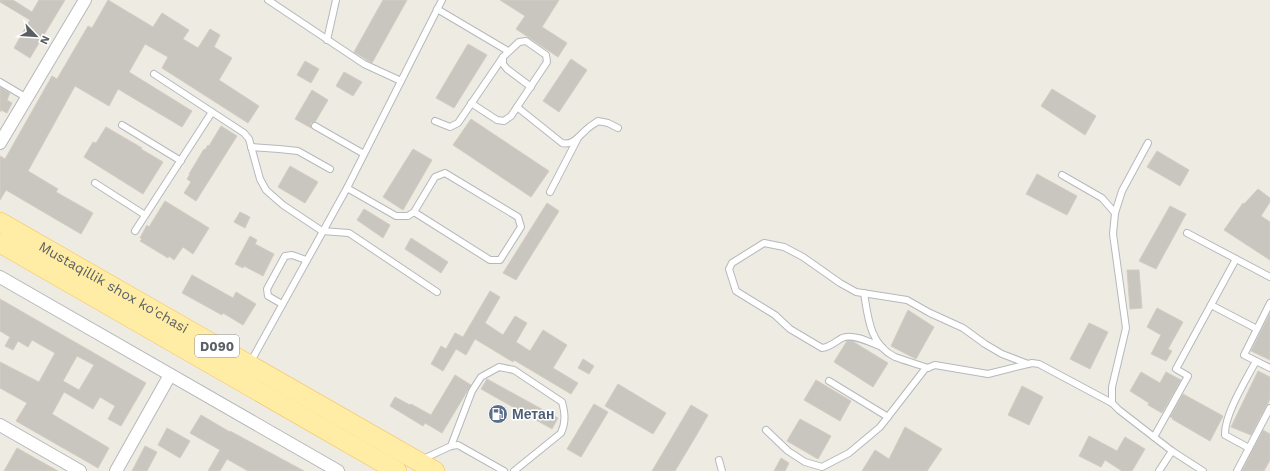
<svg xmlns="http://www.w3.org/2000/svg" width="1270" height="471" font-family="'Work Sans',sans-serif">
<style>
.building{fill:#c9c6c0;stroke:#d3ccc1;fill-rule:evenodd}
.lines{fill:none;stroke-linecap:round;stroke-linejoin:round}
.lane-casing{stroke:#b5b9bd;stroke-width:8}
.street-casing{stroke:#b5b9bd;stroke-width:14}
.primary-casing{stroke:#f5c254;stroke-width:20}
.lane{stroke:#fff;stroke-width:6}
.street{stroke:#fff;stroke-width:12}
.primary{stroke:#ffeda6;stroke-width:19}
.labels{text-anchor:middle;stroke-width:3;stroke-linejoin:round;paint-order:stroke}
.shield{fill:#fff;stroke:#8c8f92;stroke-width:1}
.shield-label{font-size:13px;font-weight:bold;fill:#5b5f64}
.street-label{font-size:14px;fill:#5b5f64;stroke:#fff}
.service-label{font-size:14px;font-weight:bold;fill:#4e5e75;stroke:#fff;text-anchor:start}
</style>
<rect width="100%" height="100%" fill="#eeebe2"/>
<g class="building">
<path d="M0 0H13L32 12 39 0H65L30 58 14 48 30 20 0 2Z"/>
<path d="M108 0 153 27 162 13 189 30 183 39 198 48 210 29 220 35 214 47 232 58 219 80 259 106 248 123 162 68 168 57 145 44 129 72 192 111 182 127 118 89 109 106 75 86 28 171 58 189 56 192 93 213 81 234 6 190 0 200V156L5 159 52 76 57 79 88 26 92 28Z"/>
<path d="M383 0H407L372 63 354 52Z"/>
<path d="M500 0H559L542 27 567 43 558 57 516 29 525 16Z"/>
<path d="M468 44 487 55 454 108 436 98Z"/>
<path d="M571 59 587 70 559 112 543 101Z"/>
<path d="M305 61 319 69 311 83 297 75Z"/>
<path d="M344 72 362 82 353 96 336 86Z"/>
<path d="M0 87 10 93 7 100 12 103 7 113 1 110 0 112Z"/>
<path d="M1052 89 1096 116 1085 135 1041 106Z"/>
<path d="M312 90 328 100 315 122 311 123V128L295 119Z"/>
<path d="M471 119 549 171 531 197 453 145Z"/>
<path d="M221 126 237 136 196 201 184 193 191 182 187 179 190 174H189L204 149 205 150 208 145 209 146Z"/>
<path d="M106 127 142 148 141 149 163 162 143 194 84 157 93 142 96 143Z"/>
<path d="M413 149 432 160 403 210 383 197Z"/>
<path d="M1157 151 1189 170 1180 186 1147 167Z"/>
<path d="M290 166 318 182 305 203 278 187Z"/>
<path d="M1037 174 1077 196 1067 215 1026 194Z"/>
<path d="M1258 189 1270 198V202L1261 216 1270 222V260L1224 230 1243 203 1244 204Z"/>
<path d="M165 201 209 228 193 254 183 247 174 260 169 256 168 258 140 241 142 239 140 238 147 225 149 227Z"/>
<path d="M547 203 559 211 516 280 503 273Z"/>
<path d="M1170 206 1186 214 1156 269 1139 261Z"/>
<path d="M364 209 390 225 383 238 357 220Z"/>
<path d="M240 212 250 217 245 228 234 222Z"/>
<path d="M250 236 257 240 255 244 274 254 263 276 244 266 243 268 235 264Z"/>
<path d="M411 238 448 262 441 273 405 249Z"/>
<path d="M1127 270H1139L1142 308 1130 309Z"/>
<path d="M192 275 233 298 236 292 256 304 243 325 223 313 222 315 182 293Z"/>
<path d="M490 291 500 297 485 323 503 335 515 316 527 323 516 342 530 351 543 330 567 345 553 368 578 383 571 394 514 360 513 362 475 339 466 355 456 349 443 371 431 364 441 346 446 349 455 333 463 337Z"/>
<path d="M0 299 146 383 121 426 108 419 115 406 100 397 93 409 64 392 52 414 109 448 98 468 16 421 27 403 0 388V362L39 382 55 353 32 340 28 347 18 341 13 350 5 346 10 337 0 331ZM77 356 94 365 79 390 63 381Z"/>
<path d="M1157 308 1183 322 1168 349 1172 351 1166 361 1151 354 1161 335 1147 327Z"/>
<path d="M908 310 934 327 916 359 891 346Z"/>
<path d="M1270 313V360L1251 351Z"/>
<path d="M1089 323 1108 332 1090 369 1070 359Z"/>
<path d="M847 341H852L888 363 873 387 834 362Z"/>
<path d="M583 359 594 366 589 374 578 368Z"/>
<path d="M1258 371 1270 377V399L1251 435 1231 427Z"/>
<path d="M1141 372 1160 383 1166 372 1181 380 1162 413 1148 405 1149 403 1130 391Z"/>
<path d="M455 375 471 385 442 433 425 423 423 426 390 406 395 397 410 405 411 404 431 415Z"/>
<path d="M487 379 558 418 552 429 481 389Z"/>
<path d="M816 380 851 401 840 421 804 400Z"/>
<path d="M618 384 666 413 653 434 605 406Z"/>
<path d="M1022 386 1043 397 1029 425 1008 415Z"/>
<path d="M1183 394 1223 416 1210 441 1172 419 1173 418 1170 417Z"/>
<path d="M594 404 608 412 581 457 567 449Z"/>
<path d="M691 405 708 415 696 436 675 471H652Z"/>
<path d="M201 415 230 432V431L304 471H248L227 459 220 471H208L220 450 190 433Z"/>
<path d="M800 419 831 436 818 459 787 441Z"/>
<path d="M905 427 942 449 927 471H862L875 450 889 459Z"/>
<path d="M167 428 190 441 180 458 158 445Z"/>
<path d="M1263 430 1270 434V460L1264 471H1242Z"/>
<path d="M1089 436 1117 451 1125 437 1145 449 1132 471H1122L1105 460 1101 467 1079 456Z"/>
<path d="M145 446 157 452 147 471H132Z"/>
<path d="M17 448 58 471H4Z"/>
<path d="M781 458 789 463 785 471H774Z"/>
</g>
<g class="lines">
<defs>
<g id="lane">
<path d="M268 0 364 64 401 81"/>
<path d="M437 9 508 51"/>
<path d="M327 40 336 0"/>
<path d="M503 57V64L507 69 531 87"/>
<path d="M154 74 244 133 249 139 260 179 266 190 283 205 322 231 349 233 437 292"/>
<path d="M0 82 27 98"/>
<path d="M517 107 562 143C573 146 580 135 587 129 590 126 594 124 598 121L608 123 618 128"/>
<path d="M435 121 450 127 458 123 503 57 519 42 526 41 546 55 547 62 511 116 504 121 497 120 471 103"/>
<path d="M122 125 181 161"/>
<path d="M315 126 364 154"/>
<path d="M1148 143 1122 191 1115 213 1113 234 1126 328 1112 387V403L1119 410 1172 451 1203 471"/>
<path d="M251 147 279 149 298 151 330 169"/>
<path d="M1062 175 1102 198 1115 213"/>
<path d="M95 183 145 215"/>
<path d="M347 188 396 216H408L414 212 435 177 445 173 518 217 521 227 500 260H490L414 212"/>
<path d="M550 192 578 138"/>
<path d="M135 231 212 112"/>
<path d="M1187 233 1270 277"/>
<path d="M864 293C868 318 870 345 895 357 906 361 917 364 928 368"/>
<path d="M282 304 268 296 267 289 285 256 292 255 306 260"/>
<path d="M1211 305 1257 329"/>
<path d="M882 347C872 343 852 333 842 338 835 342 830 347 822 348L790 329 775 315 736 291 729 269 732 263 764 243 784 247 803 257 840 283 856 292 907 300 930 313 963 328 985 344 1002 354 1028 364"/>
<path d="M1256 361 1270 368"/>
<path d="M250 363 347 188 442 0"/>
<path d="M829 381 888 417"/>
<path d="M766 430 788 451 805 462 822 467 849 453 880 427 925 369 935 365 988 374 1032 363 1039 364 1112 403"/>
<path d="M1154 437 1188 376 1176 369 1236 259"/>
<path d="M451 446 472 391 481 377 499 367 514 370 562 402C565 413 566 422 561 433L514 471"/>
<path d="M1249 448 1225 435C1224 415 1246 380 1256 361L1244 355 1270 303"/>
<path d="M421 460 451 446 458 445 504 471"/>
<path d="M719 460 722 471"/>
<path d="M1159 471 1172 451"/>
<path d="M1237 471 1270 408"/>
</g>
<g id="street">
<path d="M0 143 85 0"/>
<path d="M0 277 338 471"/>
<path d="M0 425 80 471"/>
<path d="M116 471 170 375"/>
</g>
<g id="primary">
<path id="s1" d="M0 222 435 471"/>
<path d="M0 243 397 471"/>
</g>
</defs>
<use href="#lane" class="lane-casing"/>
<use href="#street" class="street-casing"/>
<use href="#primary" class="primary-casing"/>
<use href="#lane" class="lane"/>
<use href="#street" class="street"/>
<use href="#primary" class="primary"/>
</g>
<defs>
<symbol id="fuel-disc" viewBox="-11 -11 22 22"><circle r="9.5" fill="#5c6f8a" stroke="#fff"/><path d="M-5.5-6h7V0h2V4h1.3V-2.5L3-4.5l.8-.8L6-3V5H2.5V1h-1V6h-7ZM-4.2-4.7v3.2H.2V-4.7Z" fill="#fff"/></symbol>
</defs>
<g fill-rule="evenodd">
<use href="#fuel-disc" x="487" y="403" width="22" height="22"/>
</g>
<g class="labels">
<rect class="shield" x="195" y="335" width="44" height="22" rx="3"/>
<g class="shield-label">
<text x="217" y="351">D090</text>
</g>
<g class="street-label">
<text dy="5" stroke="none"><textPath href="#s1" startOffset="131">Mustaqillik shox ko'chasi</textPath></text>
</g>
<g class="service-label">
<text x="512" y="419">Метан</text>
</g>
</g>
<g transform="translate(36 36) rotate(115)" stroke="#ffffff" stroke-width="3" paint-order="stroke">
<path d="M0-3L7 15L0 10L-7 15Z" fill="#5b5f64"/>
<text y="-6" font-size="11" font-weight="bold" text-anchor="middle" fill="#5b5f64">N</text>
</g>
</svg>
